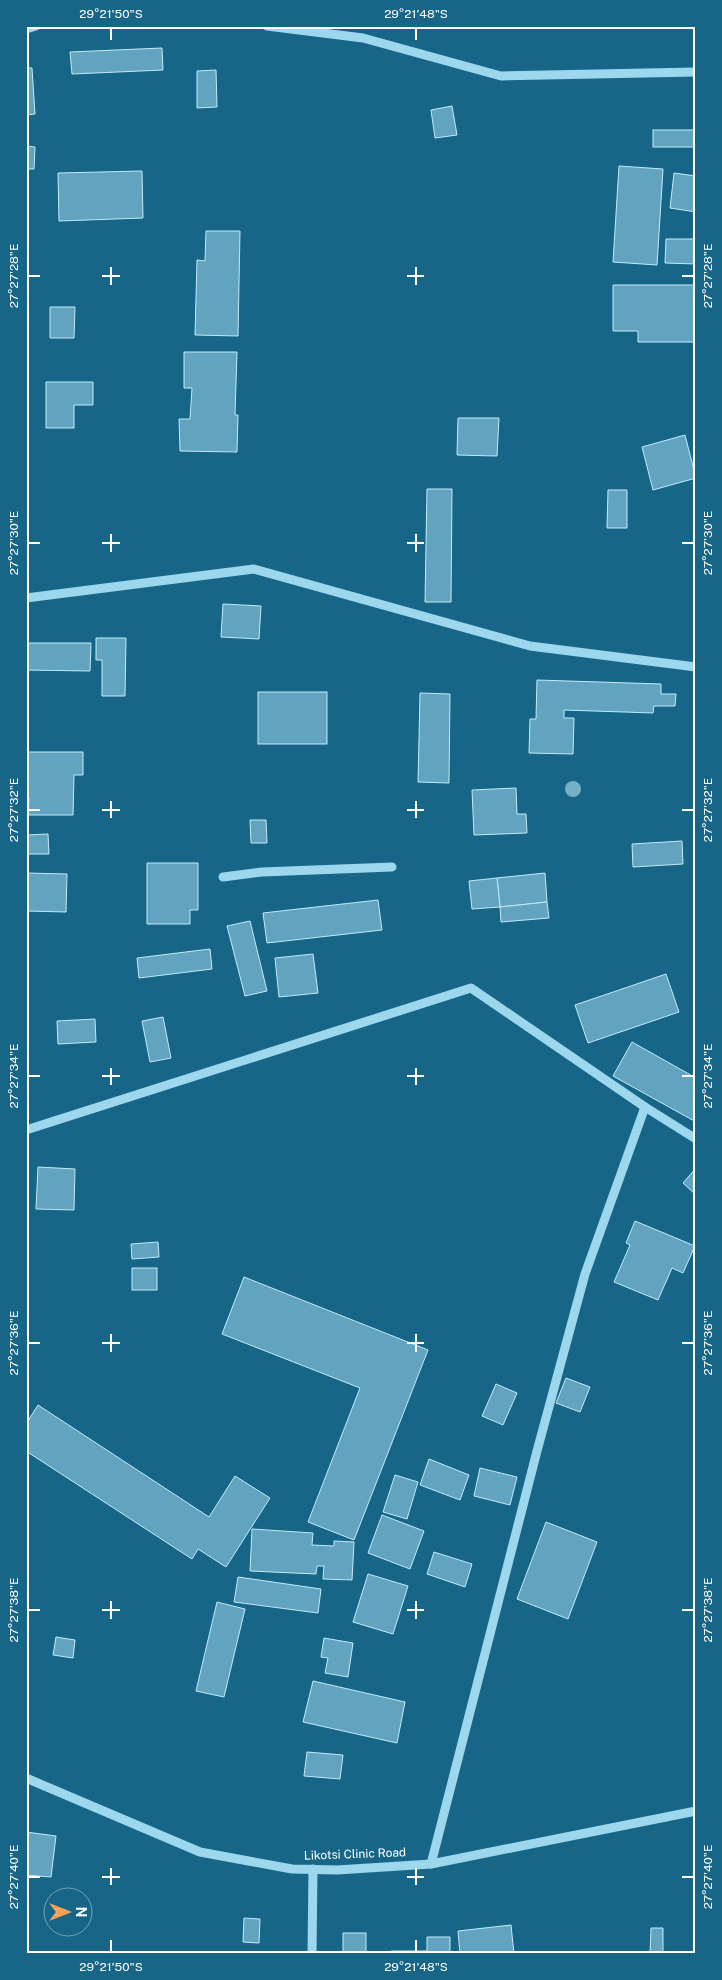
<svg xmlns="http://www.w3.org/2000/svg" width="722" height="1980" font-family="'Public Sans',sans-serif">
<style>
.building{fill:#62a4bf;stroke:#c2ebfa}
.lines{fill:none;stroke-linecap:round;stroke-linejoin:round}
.minor{stroke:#9dd7ee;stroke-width:9}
.tree{fill:#75afc6}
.ticks{fill:none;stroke:#fff;stroke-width:2}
.labels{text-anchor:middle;stroke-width:5;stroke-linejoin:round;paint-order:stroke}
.street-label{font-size:12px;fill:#fff;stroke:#176687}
.neatline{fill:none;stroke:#fff;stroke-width:2}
.ticks-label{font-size:12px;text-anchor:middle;fill:#fff}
</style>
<rect width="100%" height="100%" fill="#176687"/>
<g class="building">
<path d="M162 48 163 70 72 74 70 52Z"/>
<path d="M26 68H32L35 114 26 115Z"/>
<path d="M216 70 217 107 197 108V71Z"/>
<path d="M452 106 457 135 435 138 431 110Z"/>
<rect x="653" y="130" width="43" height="17"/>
<path d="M26 146 35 147 34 169H26Z"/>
<path d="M619 166 663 169 657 265 613 262Z"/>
<path d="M142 171 143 218 59 221 58 173Z"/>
<path d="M674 173 696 176V212L670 208Z"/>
<path d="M206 231H240L238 336 195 335 197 260 205 261Z"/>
<path d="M666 239H696V264L665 263Z"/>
<path d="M613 285H696V342H638V331H613Z"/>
<path d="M50 307H75L74 338H50Z"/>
<path d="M184 352H237L235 415H238L237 452 180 451 179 419H190L192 388H184Z"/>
<path d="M46 382H93V405H74V428H46Z"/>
<path d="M458 418H499L497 456 457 455Z"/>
<path d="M685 435 696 478 653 490 642 447Z"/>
<path d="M427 489H452L451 602H425Z"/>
<path d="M608 490H627V528H607Z"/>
<path d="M223 604 261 606 259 639 221 637Z"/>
<path d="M96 638H126L125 696H102V660H96Z"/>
<path d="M26 643H91L90 671 26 670Z"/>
<path d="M537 680 661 684V694H676L675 706H654L653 713 564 710V718H574L573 754 529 753 530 719H536Z"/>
<rect x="258" y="692" width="69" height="52"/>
<path d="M420 693 450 694 449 783 418 782Z"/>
<path d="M26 752H83V775H74L73 815H28L29 798H26Z"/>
<path d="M516 788 517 814H526L527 833 474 835 472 790Z"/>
<path d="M250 820H266L267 843H251Z"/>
<path d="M48 834 49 854H26V835Z"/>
<path d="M682 841 683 864 633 867 632 844Z"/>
<path d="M147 863H198V910H190V924H147Z"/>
<path d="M26 873 67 874 66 912 26 911Z"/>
<path d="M545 873 547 902 500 907 497 878Z"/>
<path d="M497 878 500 907 472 909 469 881Z"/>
<path d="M378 900 382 930 267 943 263 913Z"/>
<path d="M547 902 549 918 501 922 500 907Z"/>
<path d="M250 921 267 991 245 996 227 926Z"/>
<path d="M210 949 212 969 139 978 137 958Z"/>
<path d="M313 954 318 993 279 997 275 958Z"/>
<path d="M666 974 679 1012 588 1043 575 1005Z"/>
<path d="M163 1017 171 1058 150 1062 142 1021Z"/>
<path d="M95 1019 96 1042 58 1044 57 1021Z"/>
<path d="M632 1042 696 1078V1122L613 1076Z"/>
<path d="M38 1167 75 1169 74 1210 36 1209Z"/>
<path d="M696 1168V1195L683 1183Z"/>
<path d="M635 1221 695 1246 683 1273 672 1268 658 1300 614 1282 630 1245 626 1243Z"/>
<path d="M158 1242 159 1257 132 1259 131 1244Z"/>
<rect x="132" y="1268" width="25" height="22"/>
<path d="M244 1277 428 1350 354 1540 308 1522 360 1388 222 1334Z"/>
<path d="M566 1378 590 1387 580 1412 556 1403Z"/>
<path d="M496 1384 517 1393 503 1425 482 1416Z"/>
<path d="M38 1405 209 1517 235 1476 270 1498 226 1567 198 1549 192 1559 26 1451V1424Z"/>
<path d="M429 1459 469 1475 460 1500 420 1485Z"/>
<path d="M480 1468 517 1477 510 1505 474 1496Z"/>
<path d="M395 1475 418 1482 407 1519 383 1512Z"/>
<path d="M382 1515 424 1531 410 1569 368 1553Z"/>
<path d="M546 1522 597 1542 568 1619 517 1599Z"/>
<path d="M252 1529 313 1533 312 1545 334 1546V1541L354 1542 352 1580 323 1579 324 1566H317L316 1574 250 1571Z"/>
<path d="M434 1552 472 1564 465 1587 427 1574Z"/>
<path d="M368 1574 408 1586 393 1634 353 1622Z"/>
<path d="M238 1577 321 1589 318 1613 234 1602Z"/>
<path d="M217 1602 245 1609 224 1697 196 1691Z"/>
<path d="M56 1637 75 1640 73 1658 53 1655Z"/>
<path d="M324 1638 353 1643 348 1677 325 1673 328 1658 321 1657Z"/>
<path d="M313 1681 405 1702 397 1743 303 1722Z"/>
<path d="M307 1752 343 1755 340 1779 304 1776Z"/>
<path d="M26 1832 56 1836 51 1877 26 1875Z"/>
<path d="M244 1918 260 1919 259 1943 243 1942Z"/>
<path d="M511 1925 514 1954H460L458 1931Z"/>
<path d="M651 1928H663V1954H650Z"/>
<rect x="343" y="1933" width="23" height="21"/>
<path d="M427 1937H450V1954H391V1951H427Z"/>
</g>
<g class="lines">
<g class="minor">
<path d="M267 26 363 38 501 76 696 72"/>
<path d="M26 29 36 26"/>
<path d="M26 598 254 569 530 646 696 667"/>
<path d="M223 877 262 872 392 867"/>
<path d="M26 1130 471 988 645 1107"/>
<path d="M26 1778 200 1852 292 1869 337 1870 431 1864 696 1811"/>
<path d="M431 1864 537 1451 585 1274 645 1107 696 1139"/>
<path d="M312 1954 313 1869"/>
</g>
</g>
<circle class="tree" cx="573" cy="789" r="8"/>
<path class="ticks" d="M111 28V40M416 28V40M111 267V285M416 267V285M28 276H40M102 276H120M407 276H424M682 276H694M111 534V552M416 534V552M28 543H40M102 543H120M407 543H424M682 543H694M111 801V818M416 801V818M28 810H40M102 810H120M407 810H424M682 810H694M111 1068V1085M416 1068V1085M28 1076H40M102 1076H120M407 1076H424M682 1076H694M111 1334V1352M416 1334V1352M28 1343H40M102 1343H120M407 1343H424M682 1343H694M111 1601V1619M416 1601V1619M28 1610H40M102 1610H120M407 1610H424M682 1610H694M111 1868V1885M416 1868V1885M28 1877H40M102 1877H120M407 1877H424M682 1877H694M111 1940V1952M416 1940V1952"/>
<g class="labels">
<g class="street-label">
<text transform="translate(355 1854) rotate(-2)" y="4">Likotsi Clinic Road</text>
</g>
</g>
<rect width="722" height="1980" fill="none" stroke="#176687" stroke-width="55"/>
<g transform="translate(68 1912) rotate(90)"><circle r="24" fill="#176687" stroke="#74a3b7"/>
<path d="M0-4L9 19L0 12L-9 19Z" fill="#ffa259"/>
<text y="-8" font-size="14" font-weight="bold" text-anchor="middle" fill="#ffffff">N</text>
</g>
<rect x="28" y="28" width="666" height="1924" class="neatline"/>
<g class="ticks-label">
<text x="111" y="18">29°21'50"S</text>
<text x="416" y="18">29°21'48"S</text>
<text transform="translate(708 276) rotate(-90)" y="4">27°27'28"E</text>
<text transform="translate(14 276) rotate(-90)" y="4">27°27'28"E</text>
<text transform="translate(14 543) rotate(-90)" y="4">27°27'30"E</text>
<text transform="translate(708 543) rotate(-90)" y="4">27°27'30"E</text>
<text transform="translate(708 810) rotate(-90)" y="4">27°27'32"E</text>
<text transform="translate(14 810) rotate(-90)" y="4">27°27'32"E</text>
<text transform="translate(708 1076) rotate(-90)" y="4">27°27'34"E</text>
<text transform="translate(14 1076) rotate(-90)" y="4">27°27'34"E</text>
<text transform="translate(14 1343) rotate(-90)" y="4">27°27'36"E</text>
<text transform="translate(708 1343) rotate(-90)" y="4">27°27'36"E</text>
<text transform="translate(14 1610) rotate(-90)" y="4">27°27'38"E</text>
<text transform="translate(708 1610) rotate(-90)" y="4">27°27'38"E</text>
<text transform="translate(14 1877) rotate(-90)" y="4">27°27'40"E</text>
<text transform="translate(708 1877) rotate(-90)" y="4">27°27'40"E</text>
<text x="111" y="1971">29°21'50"S</text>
<text x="416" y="1971">29°21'48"S</text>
</g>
</svg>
